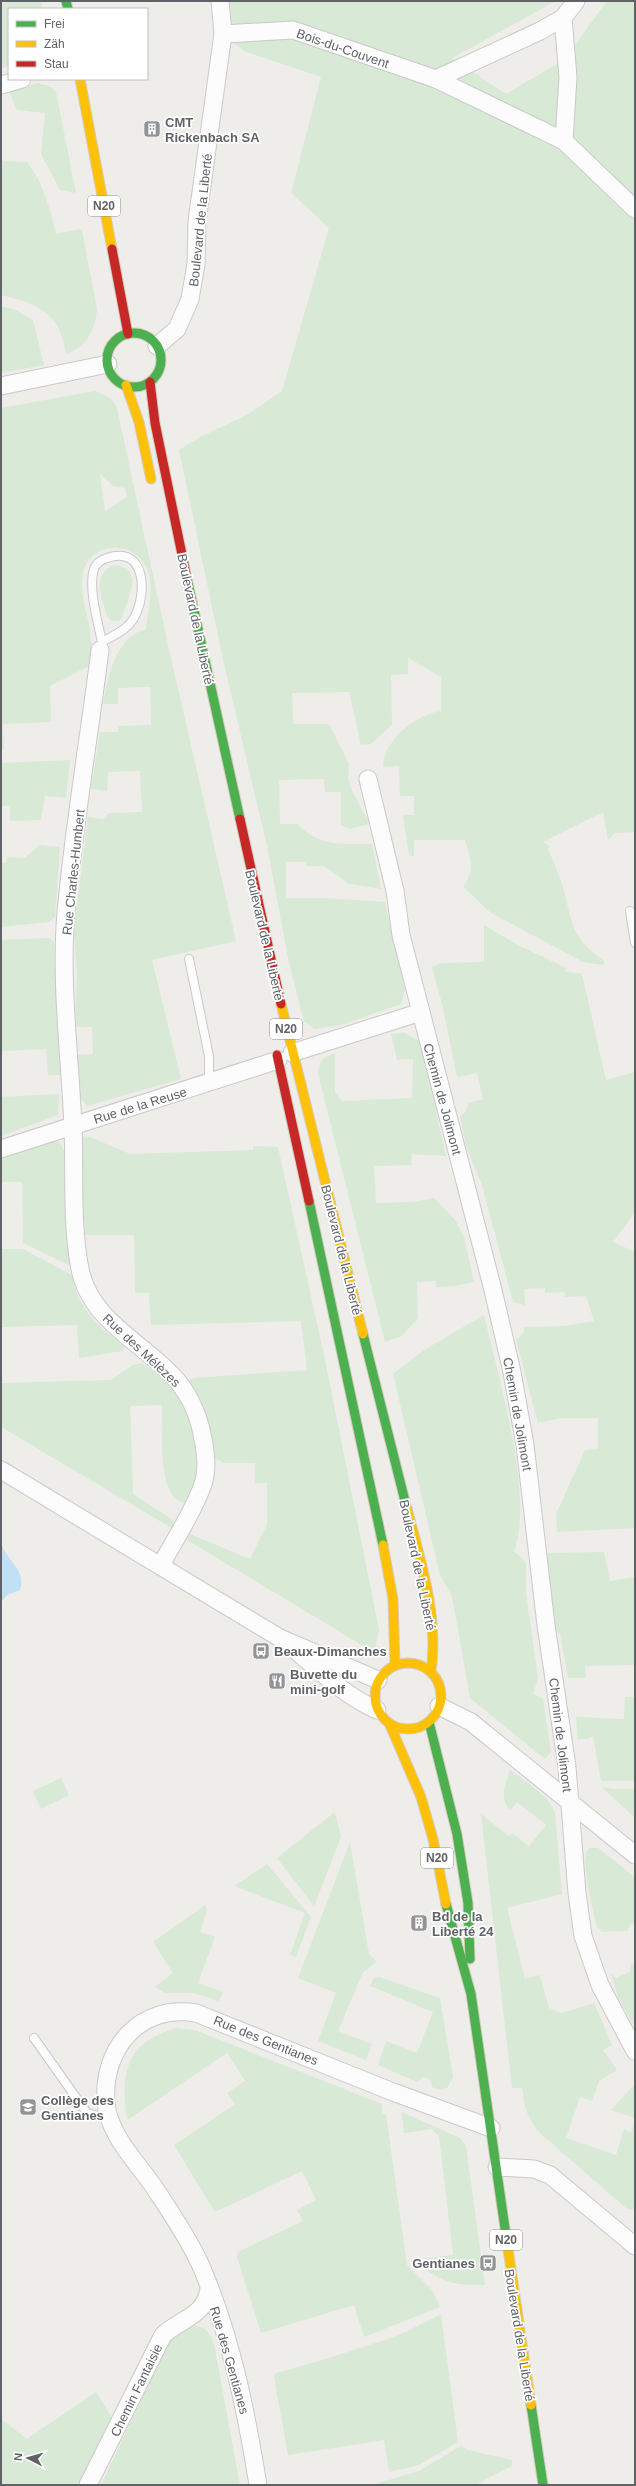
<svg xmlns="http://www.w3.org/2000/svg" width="636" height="2486" font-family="Arial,sans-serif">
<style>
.green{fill:#d8e9d6;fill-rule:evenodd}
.water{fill:#c0e0f5}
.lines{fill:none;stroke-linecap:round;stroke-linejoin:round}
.lane-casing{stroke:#c9c9c9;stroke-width:10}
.street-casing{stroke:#c9c9c9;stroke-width:19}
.fast-casing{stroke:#d4ccb9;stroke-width:11}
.slow-casing{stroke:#d4ccb9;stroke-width:11}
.jam-casing{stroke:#d4ccb9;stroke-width:11}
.lane{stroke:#fcfcfc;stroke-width:8}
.street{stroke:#fcfcfc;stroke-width:17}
.fast{stroke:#4caf50;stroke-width:9}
.slow{stroke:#ffc107;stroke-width:9}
.jam{stroke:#c62828;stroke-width:9}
.labels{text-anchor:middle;stroke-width:3.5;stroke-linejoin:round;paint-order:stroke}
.shield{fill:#fff;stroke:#8f9195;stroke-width:1}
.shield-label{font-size:12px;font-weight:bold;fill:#5f6267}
.street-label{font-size:13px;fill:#5f6267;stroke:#fff}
.poi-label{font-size:13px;font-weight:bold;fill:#5f6267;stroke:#fff;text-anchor:start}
</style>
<rect width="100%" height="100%" fill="#eeedea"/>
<g class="green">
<path d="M6 1H41L42 9H9V66L1 69V3H5Z"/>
<path d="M211 1H556L452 58 506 94 564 60 607 1H635V832L615 833 608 840 603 812 543 842 550 846 548 849C553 861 559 874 563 887 573 925 570 936 604 961V965L583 962 491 913 463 887C475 871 471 859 465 840H414V856H409L403 815H414V796H400L399 766 383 767C383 740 417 714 441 711V677L408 658V674L391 675 392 725 371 744 361 745 349 692 292 693 293 724H329L349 764 348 779 353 793 370 824 350 829 341 825V792H325L324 779 279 780 280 824H298C318 847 344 844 372 844L381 889 349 884 324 866H306V862H286V898H324L385 902 405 990 401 1004 341 1025 315 1029 304 1022 288 958 267 846 224 664 179 450 200 437 247 415 282 391 329 228 291 193 321 77 244 51 223 34Z"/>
<path d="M39 83 51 87 56 92 76 193 60 190 41 154 45 113 17 110 8 90Z"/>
<path d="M1 161 27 162C43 182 50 209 56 234L79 229 82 231 97 309C95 331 87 346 66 354 60 312 39 304 1 295Z"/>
<path d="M1 306 16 310 33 320 44 365 1 373Z"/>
<path d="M95 391C105 395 113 398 117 408L168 645 236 941 152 960 181 1079 87 1106 78 1094 77 1055 93 1054 92 1027H75L77 975 74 928 88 817 103 819 109 813 142 812 140 771 108 772 107 791 91 789 100 732H118V726L151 725 150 687 118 688V704H103C109 676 114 638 146 629 147 616 153 591 150 578 143 542 94 536 83 572 78 592 88 613 90 632 92 643 91 654 91 665L50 686 51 722 3 724 4 749H1V408ZM100 474 113 486 125 488 127 497 105 511Z"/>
<path d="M113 565C146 566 128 598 122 617L119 621 110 620 107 616C102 597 91 577 113 565Z"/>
<path d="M70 760 66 798 45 796 41 820 10 821V806H1V763Z"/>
<path d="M39 845 60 847 55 917 49 922 1 927V863H6L7 857 25 858Z"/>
<path d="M484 925 516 944 566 968 565 971 582 974 606 1080 635 1072V1212L613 1242 635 1252V1528L557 1532 556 1514 585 1450 598 1449V1418H560L538 1423 516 1340 523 1334 524 1327 565 1326 594 1321 586 1296 565 1297V1292L545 1293V1288L524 1289 525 1305 513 1302 482 1185 466 1146 460 1116 466 1111 468 1103 483 1099 477 1073 457 1077 443 1008 432 967 442 963 484 962Z"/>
<path d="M49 938 54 942 60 1075H48L46 1049 1 1051V940Z"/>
<path d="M405 1033 418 1040 423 1050 446 1156 412 1154 411 1165 374 1166 376 1203 413 1202 434 1198 456 1221 464 1237 474 1282 454 1286 436 1287V1281L417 1282 418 1318 402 1336 385 1342 318 1074C319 1061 323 1058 335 1053V1092L342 1101 412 1098 413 1059 397 1060 391 1034Z"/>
<path d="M59 1094 58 1115 1 1136V1097Z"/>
<path d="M80 1136 90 1137 130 1154 253 1150V1146L278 1147 324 1355 379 1630 375 1649 370 1650 187 1540 190 1534 250 1559 267 1525V1483H255V1463H224L214 1457 206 1413 187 1381 194 1378 307 1370 301 1321 151 1325 149 1293H135L134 1235H85Z"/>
<path d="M53 1140 60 1143 64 1151 71 1266 23 1243 22 1182H1V1158Z"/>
<path d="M1 1249H23L72 1275C77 1309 99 1327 125 1347L122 1351 79 1358 77 1325 1 1327Z"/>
<path d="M484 1315C497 1371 535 1500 514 1551L526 1562V1592L538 1678 533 1694 543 1698 551 1752 545 1759 470 1698 452 1596 440 1575 393 1374 424 1350Z"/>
<path d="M142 1363C182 1387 201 1426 196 1472 195 1483 195 1495 185 1503 156 1500 163 1427 162 1405L130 1406 133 1494 173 1520 175 1530 1 1427V1383L111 1380 133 1365Z"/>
<path d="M604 1552 610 1581 635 1577V1665L585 1666 586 1678H568L560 1633 554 1631 543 1553Z"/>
<path d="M625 1697H635V1781H601L593 1736 587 1739H578L576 1717 624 1719Z"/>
<path d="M510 1770C526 1782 548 1794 555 1813L562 1894 507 1908 525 1979 540 1975 549 2008 562 2013 594 2003 612 2045 603 2050 617 2070 599 2081 592 2101 580 2097 566 2138 616 2155 624 2129 631 2132 635 2121V2208L632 2210 626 2208 542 2135C527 2118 525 2110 522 2088H512L481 1814 509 1836 512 1833 529 1846 546 1825 517 1802 510 1810C499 1799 505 1783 510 1770Z"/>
<path d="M61 1778 69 1795 41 1809 33 1791Z"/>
<path d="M601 1786 611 1789H635V1818Z"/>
<path d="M335 1812 341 1837 314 1906 277 1858Z"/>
<path d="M350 1842 369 1954 377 1962 363 1972 338 2031 372 2044 366 2060 318 2041 336 1993 298 1978Z"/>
<path d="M590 1848H598L635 1877V1925L630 1924 628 1931 602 1932 597 1927C594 1914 578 1854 590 1848Z"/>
<path d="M267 1864 311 1917 296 1957 290 1955 305 1913 234 1886Z"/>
<path d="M205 1905 207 1910 200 1932 215 1937 198 1983 223 1992 219 2001 194 1993H165L155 1987 173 1973 153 1942Z"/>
<path d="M631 1963 635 1964V2027L618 1997 611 1974 616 1978 630 1972Z"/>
<path d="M379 1977 440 1998 453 2077 448 2087 441 2090 432 2087 431 2080 423 2077 417 2082 378 2065 386 2041 417 2053 433 2012 370 1986 374 1978Z"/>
<path d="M177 2028 195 2030 382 2104V2114H386L407 2265 432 2290 440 2307 364 2337 354 2305 261 2333 237 2257 238 2252 303 2221 297 2210 316 2200 302 2171 215 2212 174 2145 235 2104 227 2093 245 2081 227 2053 127 2120C120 2072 126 2042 177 2028Z"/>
<path d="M635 2084V2118L611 2110Z"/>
<path d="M402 2112 460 2138 466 2146 485 2285C451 2285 439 2282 414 2260L453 2255 439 2136 432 2129 404 2133Z"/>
<path d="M441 2314 458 2442 419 2465 389 2472 384 2440 288 2455 274 2377 276 2373C314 2363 351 2351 388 2339 406 2333 424 2322 441 2314Z"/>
<path d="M191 2326C204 2324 210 2333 214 2344L240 2485H101L170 2339 181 2330Z"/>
<path d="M96 2392 114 2421 80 2485H1V2419L27 2439Z"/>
<path d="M461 2446 468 2450 512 2460V2466L475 2485H372L419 2471Z"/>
</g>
<path class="water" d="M1 1542C5 1560 27 1569 20 1590L7 1595 1 1602Z"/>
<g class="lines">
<defs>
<g id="lane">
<path d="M100 650 102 642C114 635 128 630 135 616 147 593 146 545 107 558 101 560 96 563 94 569 88 587 98 623 102 642"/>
<path d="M630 911 635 943"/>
<path d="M189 959 209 1056V1083"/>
<path d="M34 2038 87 2113 109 2119"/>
</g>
<g id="street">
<path d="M563 18 568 77 564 141"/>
<path d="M223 34 293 30 436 79 564 141 635 209"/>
<path d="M436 79 540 31 563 18 576 1"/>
<path d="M1 85 22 79"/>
<path d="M157 346 177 329 190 299 196 264 197 221 223 34 220 1"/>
<path d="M1 386 108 364"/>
<path d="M100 650C89 738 74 825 66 912 60 984 70 1056 73 1127 75 1174 71 1223 80 1269 90 1319 138 1340 171 1374 188 1391 199 1415 203 1439 206 1455 208 1471 202 1487 192 1514 175 1539 161 1565"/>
<path d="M368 779 395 891 401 935 493 1290 512 1372 525 1445 546 1625 567 1767 577 1893 583 1936 600 1985 635 2051"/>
<path d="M292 1053 421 1012"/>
<path d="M1 1149 278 1060"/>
<path d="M1 1470 280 1638 378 1680"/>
<path d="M294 1649C320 1671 345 1696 377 1710"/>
<path d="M439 1706 471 1722 635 1855"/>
<path d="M497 2167 534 2169 550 2175 635 2246"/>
<path d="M88 2485 163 2335C182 2318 205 2316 209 2289"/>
<path d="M258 2485C246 2410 231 2336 201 2266 190 2241 173 2216 158 2193 141 2166 108 2136 106 2102 102 2048 140 2004 196 2013L393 2092 491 2128"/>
</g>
<g id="fast">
<path d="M66 1 68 9"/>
<circle cx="134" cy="360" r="27"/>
<path d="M187 579 240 819"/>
<path d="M309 1201 383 1545"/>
<path d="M363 1334 407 1509"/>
<path d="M429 1722 457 1834 468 1903 470 1959"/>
<path d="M446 1904 471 1994 508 2249"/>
<path d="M531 2405 543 2485"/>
</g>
<g id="slow">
<path d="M80 79 112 249"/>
<path d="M126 385 139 422 151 479"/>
<path d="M281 1004 363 1334"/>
<path d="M407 1509C421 1562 439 1618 431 1672"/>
<path d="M383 1545 393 1599 395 1665"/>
<circle cx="408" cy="1696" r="33"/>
<path d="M390 1725 421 1797 433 1839 446 1904"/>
<path d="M508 2249 531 2405"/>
</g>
<g id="jam">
<path d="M112 249 128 334"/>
<path d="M150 382 155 423 187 579"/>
<path d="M240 819 281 1004"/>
<path d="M277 1055 309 1201"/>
</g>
</defs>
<use href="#lane" class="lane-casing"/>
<use href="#street" class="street-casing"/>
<use href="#fast" class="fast-casing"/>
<use href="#slow" class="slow-casing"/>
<use href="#jam" class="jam-casing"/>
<use href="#lane" class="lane"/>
<use href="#street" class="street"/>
<use href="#fast" class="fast"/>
<use href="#slow" class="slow"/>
<use href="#jam" class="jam"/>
</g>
<defs>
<symbol id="building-square" viewBox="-11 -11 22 22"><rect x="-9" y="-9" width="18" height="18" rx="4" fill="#919395" stroke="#fff"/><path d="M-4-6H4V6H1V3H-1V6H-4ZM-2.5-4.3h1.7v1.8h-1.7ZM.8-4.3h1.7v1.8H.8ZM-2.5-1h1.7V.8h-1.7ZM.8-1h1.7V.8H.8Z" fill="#fff"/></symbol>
<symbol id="bus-square" viewBox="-11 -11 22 22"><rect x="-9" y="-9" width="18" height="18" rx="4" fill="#919395" stroke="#fff"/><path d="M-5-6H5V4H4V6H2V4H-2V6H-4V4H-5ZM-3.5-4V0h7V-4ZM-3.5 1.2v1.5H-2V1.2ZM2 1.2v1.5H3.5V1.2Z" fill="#fff"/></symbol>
<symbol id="restaurant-square" viewBox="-11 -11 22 22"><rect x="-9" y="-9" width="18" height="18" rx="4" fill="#919395" stroke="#fff"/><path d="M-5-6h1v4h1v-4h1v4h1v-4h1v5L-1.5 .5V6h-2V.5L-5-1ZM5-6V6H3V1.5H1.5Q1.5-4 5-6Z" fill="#fff"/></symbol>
<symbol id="school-square" viewBox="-11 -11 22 22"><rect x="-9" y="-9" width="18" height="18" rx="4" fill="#919395" stroke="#fff"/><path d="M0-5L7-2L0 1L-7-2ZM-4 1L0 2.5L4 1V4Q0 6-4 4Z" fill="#fff"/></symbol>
</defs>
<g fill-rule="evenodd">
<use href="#building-square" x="142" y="119" width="20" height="20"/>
<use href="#bus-square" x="251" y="1641" width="20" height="20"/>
<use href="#restaurant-square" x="267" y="1671" width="20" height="20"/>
<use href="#building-square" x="409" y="1913" width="20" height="20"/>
<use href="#school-square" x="18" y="2097" width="20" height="20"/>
<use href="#bus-square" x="478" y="2253" width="20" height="20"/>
</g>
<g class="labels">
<g class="shield">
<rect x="88" y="196" width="32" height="20" rx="3"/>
<rect x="270" y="1019" width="32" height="20" rx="3"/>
<rect x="421" y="1848" width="32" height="20" rx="3"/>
<rect x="490" y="2230" width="32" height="20" rx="3"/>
</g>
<g class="shield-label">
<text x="104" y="210">N20</text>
<text x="286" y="1033">N20</text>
<text x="437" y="1862">N20</text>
<text x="506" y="2244">N20</text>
</g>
<g class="street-label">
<text transform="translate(343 48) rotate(19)" y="5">Bois-du-Couvent</text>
<text transform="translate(200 220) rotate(-84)" y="5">Boulevard de la Liberté</text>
<text transform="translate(196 619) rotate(78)" y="5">Boulevard de la Liberté</text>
<text transform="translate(73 872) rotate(-84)" y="5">Rue Charles-Humbert</text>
<text transform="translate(265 935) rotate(77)" y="5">Boulevard de la Liberté</text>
<text transform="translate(443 1099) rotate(75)" y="5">Chemin de Jolimont</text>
<text transform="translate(140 1105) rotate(-17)" y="5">Rue de la Reuse</text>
<text transform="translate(342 1250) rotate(76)" y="5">Boulevard de la Liberté</text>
<text transform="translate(142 1350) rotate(43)" y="5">Rue des Mélèzes</text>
<text transform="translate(518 1414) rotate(80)" y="5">Chemin de Jolimont</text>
<text transform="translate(418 1565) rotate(78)" y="5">Boulevard de la Liberté</text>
<text transform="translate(561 1735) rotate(83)" y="5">Chemin de Jolimont</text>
<text transform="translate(266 2040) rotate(22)" y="5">Rue des Gentianes</text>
<text transform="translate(520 2335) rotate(81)" y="5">Boulevard de la Liberté</text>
<text transform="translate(230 2360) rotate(74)" y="5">Rue des Gentianes</text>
<text transform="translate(136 2390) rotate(-64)" y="5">Chemin Fantaisie</text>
</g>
<g class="poi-label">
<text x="165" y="127">CMT<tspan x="165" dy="15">Rickenbach SA</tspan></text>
<text x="274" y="1656">Beaux-Dimanches</text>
<text x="290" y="1679">Buvette du<tspan x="290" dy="15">mini-golf</tspan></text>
<text x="432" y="1921">Bd de la<tspan x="432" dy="15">Liberté 24</tspan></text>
<text x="41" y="2105">Collège des<tspan x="41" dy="15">Gentianes</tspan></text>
<text x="475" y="2268" text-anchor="end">Gentianes</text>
</g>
</g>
<rect width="636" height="2486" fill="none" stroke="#5f6267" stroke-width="4"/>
<rect x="8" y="8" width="140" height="72" fill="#ffffff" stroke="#bfc0c2"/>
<rect x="16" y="21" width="20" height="6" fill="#4caf50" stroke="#bfc0c2"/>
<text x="44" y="28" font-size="12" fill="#5f6267">Frei</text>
<rect x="16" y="41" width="20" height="6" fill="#ffc107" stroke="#bfc0c2"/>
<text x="44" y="48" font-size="12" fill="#5f6267">Zäh</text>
<rect x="16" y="61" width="20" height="6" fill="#c62828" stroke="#bfc0c2"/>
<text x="44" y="68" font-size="12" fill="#5f6267">Stau</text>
<g transform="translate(28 2458) rotate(276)" stroke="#ffffff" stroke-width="3" paint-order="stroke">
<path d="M0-3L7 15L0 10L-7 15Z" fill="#5f6267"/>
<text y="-6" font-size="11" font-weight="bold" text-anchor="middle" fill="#5f6267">N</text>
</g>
</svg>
